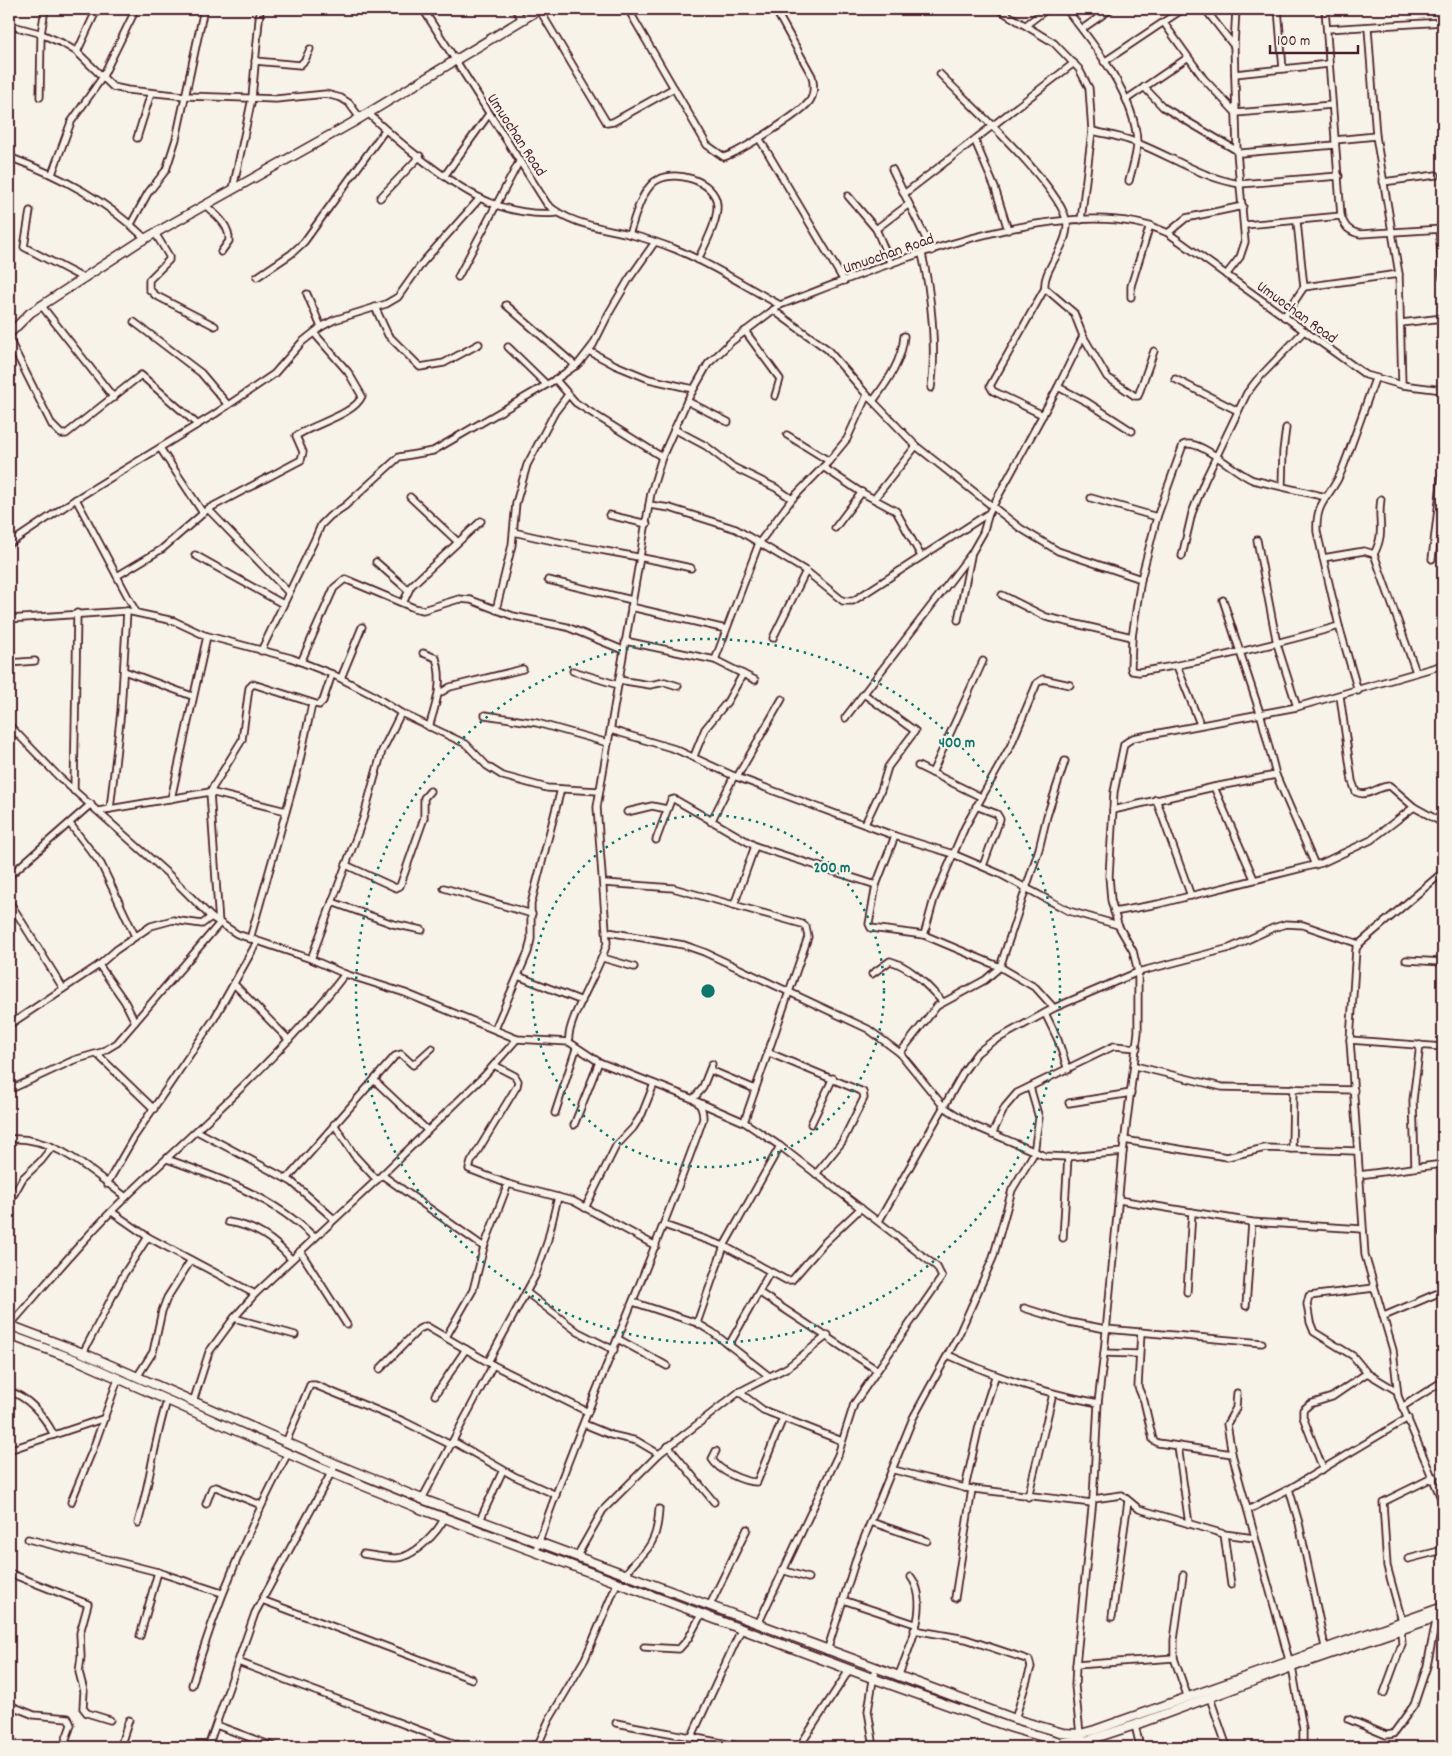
<svg xmlns="http://www.w3.org/2000/svg" width="1452" height="1756" font-family="Dekko,sans-serif">
<style>
.lines{fill:none;stroke-linecap:round;stroke-linejoin:round}
.minor-casing{stroke:#4a1f2b;stroke-width:9}
.major-casing{stroke:#4a1f2b;stroke-width:11}
.minor{stroke:#f7f3e8;stroke-width:5.5}
.major{stroke:#f7f3e8;stroke-width:8}
.ring{fill:none;stroke:#0f766e;stroke-width:2.5;stroke-dasharray:2.5 5}
.labels{text-anchor:middle;stroke-width:4.5;stroke-linejoin:round;paint-order:stroke}
.street-label{font-size:16px;fill:#4a1f2b;stroke:#f7f3e8}
.centre{fill:#0f766e;stroke:#f7f3e8;stroke-width:2.5}
.ring-label{font-size:15px;text-anchor:middle;font-weight:bold;fill:#0f766e;stroke:#f7f3e8;stroke-width:4.5;stroke-linejoin:round;paint-order:stroke}
</style>
<rect width="100%" height="100%" fill="#f7f3e8"/>
<filter id="ink" filterUnits="userSpaceOnUse"><feTurbulence type="fractalNoise" baseFrequency=".02" numOctaves="2"/><feDisplacementMap in="SourceGraphic" scale="10" xChannelSelector="R" yChannelSelector="G"/><feConvolveMatrix kernelMatrix="1 2 1 2 8 2 1 2 1" color-interpolation-filters="sRGB"/></filter>
<g filter="url(#ink)">
<g class="lines">
<defs>
<g id="minor">
<path d="M423 9 547 204C569 224 599 227 628 234 644 238 660 243 675 249 712 264 745 286 780 305 878 268 1069 186 1168 233L1366 375 1402 385 1443 390"/>
<path d="M515 9 522 19"/>
<path d="M539 9 607 123 613 122 674 88"/>
<path d="M628 9 707 145 724 157C740 152 798 115 809 102 815 94 814 85 812 76L775 9"/>
<path d="M998 9 1054 43 1079 69 1089 88 1092 131 1081 220"/>
<path d="M1066 9C1094 44 1136 97 1137 143 1137 155 1132 169 1129 181"/>
<path d="M1205 9 1234 46"/>
<path d="M1278 9 1283 69"/>
<path d="M1325 9 1341 216C1345 227 1348 231 1360 234L1443 229"/>
<path d="M1164 23 1204 79 1236 113 1332 105"/>
<path d="M9 25 39 33 62 43 77 52 113 87 127 90 185 96 276 99 326 94 341 98 349 103 360 118"/>
<path d="M1026 25 1047 9"/>
<path d="M1368 28 1376 136 1399 274 1402 385"/>
<path d="M1082 29 1111 9"/>
<path d="M1327 29 1443 22"/>
<path d="M77 52 97 9"/>
<path d="M255 61 300 65 305 60 310 49"/>
<path d="M1104 62 1183 9"/>
<path d="M940 74C967 102 1064 189 1067 224 1068 247 1042 270 1045 288L1074 313 1083 336 1107 377 1135 396H1138L1154 351"/>
<path d="M1235 74 1329 64"/>
<path d="M1144 87 1163 107 1241 153 1335 145"/>
<path d="M40 97 41 34 45 9"/>
<path d="M1127 99 1187 58"/>
<path d="M368 113C395 140 454 188 489 202 509 211 535 215 557 213"/>
<path d="M1092 131C1107 134 1123 137 1137 143 1173 157 1202 178 1240 184L1339 176"/>
<path d="M137 138 151 93"/>
<path d="M759 138 844 281"/>
<path d="M1335 140 1376 136"/>
<path d="M975 141 995 188 1008 230"/>
<path d="M9 157C60 176 106 200 146 239"/>
<path d="M892 169 932 251"/>
<path d="M52 174 71 122 102 78 133 15"/>
<path d="M445 175 489 114"/>
<path d="M1383 182 1436 175"/>
<path d="M233 189 252 98 260 9"/>
<path d="M904 194 1074 63"/>
<path d="M848 196 876 229 891 264"/>
<path d="M380 198 420 156"/>
<path d="M205 205C216 215 230 225 229 241L221 252"/>
<path d="M30 211 24 247 83 278"/>
<path d="M131 224 148 193 166 170 176 139 204 9"/>
<path d="M1245 225 1341 216"/>
<path d="M876 229 909 204"/>
<path d="M1439 229 1443 278"/>
<path d="M155 233 169 256V260L149 280V289L155 295 215 326"/>
<path d="M1168 233 1186 218 1243 206"/>
<path d="M629 234C635 218 640 194 654 182 672 168 716 180 717 205 718 222 705 244 698 260"/>
<path d="M922 254C931 292 937 349 931 388"/>
<path d="M1226 275 1240 257 1245 242 1237 152 1234 46 1236 9"/>
<path d="M257 277 291 254 304 242 385 130"/>
<path d="M458 277 519 162"/>
<path d="M1304 287 1399 274"/>
<path d="M307 294 321 327"/>
<path d="M1131 297V286L1150 225"/>
<path d="M41 305 114 398"/>
<path d="M506 305 576 366"/>
<path d="M375 307 388 335 420 367 444 363 479 344"/>
<path d="M773 310 827 349 867 395 916 446 1020 528 1058 551 1141 579"/>
<path d="M1284 317 1304 287 1297 222"/>
<path d="M134 322 201 373 228 405"/>
<path d="M1401 323 1443 318"/>
<path d="M745 331 780 379 775 396"/>
<path d="M9 339 52 425 61 434H66L141 375 198 425"/>
<path d="M508 347 546 384"/>
<path d="M589 351 615 365 649 379 693 389"/>
<path d="M555 379 576 403 662 457"/>
<path d="M1175 379 1238 411"/>
<path d="M1058 387 1087 402 1132 431"/>
<path d="M687 401 728 422"/>
<path d="M873 401C888 381 902 361 904 336"/>
<path d="M1043 415 993 391 990 386 1045 288"/>
<path d="M674 429 706 446 733 467 776 488 792 499"/>
<path d="M787 435 829 461"/>
<path d="M160 448 203 513"/>
<path d="M823 467 859 491 896 511 921 556"/>
<path d="M1282 486 1283 451 1286 428"/>
<path d="M410 497 458 542"/>
<path d="M1326 497 1253 480C1235 473 1200 438 1183 445L1157 517 1141 579 1132 637 1131 668 1132 671 1139 672C1207 661 1273 645 1339 626"/>
<path d="M1091 498 1157 517"/>
<path d="M76 499 136 612"/>
<path d="M874 499 916 446"/>
<path d="M649 505 670 508 736 529 806 571 843 601H853L989 513 1058 387 1083 336"/>
<path d="M208 509 289 593"/>
<path d="M609 515 647 524"/>
<path d="M835 528 862 492"/>
<path d="M514 532C572 547 632 554 691 568"/>
<path d="M1257 540 1277 644 1297 707"/>
<path d="M9 544 76 499 215 414 274 374 302 342 321 327 334 320 386 304 398 297 423 262 480 198"/>
<path d="M1374 554C1386 531 1377 522 1381 499"/>
<path d="M195 555 283 604"/>
<path d="M1182 556 1192 513 1205 480 1247 393 1257 380 1303 332"/>
<path d="M1323 558 1364 551 1374 554 1416 672"/>
<path d="M1432 559 1443 467"/>
<path d="M376 562 408 590"/>
<path d="M117 576 162 549 208 509 301 460 303 452 296 436C313 424 354 415 362 396L348 372 314 333"/>
<path d="M548 580 632 600"/>
<path d="M1002 595 1046 617 1132 637"/>
<path d="M1223 600 1261 716 1276 775 1315 865"/>
<path d="M403 603 411 586 481 521"/>
<path d="M631 607 726 629"/>
<path d="M496 610 512 545 516 503 527 465 555 412 568 395"/>
<path d="M9 619 127 611 174 621 204 635 291 658 332 674 371 694 401 713 466 744 487 766 503 776 547 788 598 791"/>
<path d="M958 620 971 556"/>
<path d="M773 638 806 571"/>
<path d="M625 641 715 660 755 680"/>
<path d="M261 651 315 539 321 525 330 516 345 506 399 457 433 451 558 378 579 363 593 345 609 313 629 279 655 242"/>
<path d="M423 653 436 658C444 682 436 704 429 727"/>
<path d="M715 660 759 543 792 499 829 461 847 439 867 395"/>
<path d="M301 662 334 588 345 579 414 608 423 610 459 599 471 600 513 616 567 627 623 650"/>
<path d="M9 663 35 661"/>
<path d="M1177 666 1200 724"/>
<path d="M124 671 192 696"/>
<path d="M573 671 618 685"/>
<path d="M341 678 362 627"/>
<path d="M619 680 650 685 665 682 678 686"/>
<path d="M1358 691 1339 626 1317 532C1315 499 1332 497 1342 470 1354 439 1364 409 1375 379"/>
<path d="M440 693 450 687 523 669"/>
<path d="M864 694 915 731 888 767 881 790 865 824"/>
<path d="M1340 696 1352 781 1356 792C1368 798 1377 786 1390 786L1414 807 1443 823"/>
<path d="M485 715 537 723 608 743"/>
<path d="M845 718 971 554 983 533 989 513"/>
<path d="M9 725 59 777 167 873 211 917 237 934 311 959 345 974 405 993 517 1039 569 1042"/>
<path d="M611 730 675 749 734 776 895 836 953 854 1000 874 1069 911 1118 925"/>
<path d="M694 756 705 729 727 702 743 674"/>
<path d="M918 766 981 797"/>
<path d="M932 773 983 661"/>
<path d="M737 777 782 699"/>
<path d="M1214 787 1254 879"/>
<path d="M74 791 77 613"/>
<path d="M171 799 207 636"/>
<path d="M1156 799 1191 896"/>
<path d="M976 806 997 814 1000 819 983 866"/>
<path d="M110 809 121 711 127 611"/>
<path d="M1113 810 1214 787 1276 775"/>
<path d="M98 811 210 792 286 811"/>
<path d="M627 812 652 806 667 809"/>
<path d="M711 822 734 776"/>
<path d="M70 824 101 864 135 936"/>
<path d="M895 836 876 885 869 924 871 928 924 935 1000 967 1036 988 1054 1008"/>
<path d="M656 840 671 800 674 799 755 846 876 885"/>
<path d="M346 865 396 888 400 886 424 818V798L430 791"/>
<path d="M1443 872 1359 944 1356 949 1350 1040 1365 1255 1393 1350 1398 1396 1443 1503"/>
<path d="M1441 874 1443 882"/>
<path d="M9 876 91 804"/>
<path d="M604 883 673 888 802 924 806 927 808 937 744 1122"/>
<path d="M444 888 532 914"/>
<path d="M9 901 63 988"/>
<path d="M332 902 393 924 422 930"/>
<path d="M734 905 755 846"/>
<path d="M1114 912 1158 904 1322 863 1371 840 1414 807"/>
<path d="M608 932 684 945 704 952 868 1029 900 1053 944 1107 972 1125 1045 1156 1068 1157 1123 1152"/>
<path d="M924 935 934 899 965 827 1011 745 1037 683 1043 679 1070 685"/>
<path d="M250 939 298 769 312 704"/>
<path d="M603 958 634 967"/>
<path d="M311 959 363 819 382 751 401 713"/>
<path d="M1406 960 1443 962"/>
<path d="M99 965 125 1002 135 1022"/>
<path d="M872 974 890 961C912 967 927 986 943 1002"/>
<path d="M518 976 582 1001"/>
<path d="M234 984 289 1040"/>
<path d="M1045 1013 1058 1040 1068 1070"/>
<path d="M9 1025 99 965 116 950 151 926 173 920 202 924 211 917"/>
<path d="M495 1029 528 952 531 939V904L561 789"/>
<path d="M1350 1040 1443 1047"/>
<path d="M767 1052 863 1092 864 1098 842 1142 816 1174"/>
<path d="M900 1053 937 1006 985 980 1000 967 1039 849 1047 816 1065 761"/>
<path d="M97 1054 154 1109"/>
<path d="M494 1065 515 1076 518 1081 517 1086 471 1162 469 1169 508 1184 573 1201 656 1246"/>
<path d="M1135 1066 1222 1087 1354 1090"/>
<path d="M710 1070 755 1089"/>
<path d="M374 1080 427 1130"/>
<path d="M9 1090 74 1060 102 1052 117 1043 219 924 210 792 242 740 249 688 253 684 319 705 323 701 332 674"/>
<path d="M693 1099 702 1089 712 1064"/>
<path d="M698 1102 744 1122 780 1146 937 1267 942 1277 854 1404 838 1455 758 1624"/>
<path d="M1069 1103 1131 1093"/>
<path d="M555 1113 576 1049"/>
<path d="M334 1124 354 1155 377 1180"/>
<path d="M811 1124 833 1078"/>
<path d="M574 1125 599 1062"/>
<path d="M197 1131 292 1182 334 1219"/>
<path d="M992 1134 1005 1107 1017 1093 1114 1046 1137 1048"/>
<path d="M9 1139C56 1136 90 1171 126 1197"/>
<path d="M1124 1140 1227 1157 1265 1148 1356 1151"/>
<path d="M1292 1149 1293 1088"/>
<path d="M167 1159C220 1178 273 1197 314 1237"/>
<path d="M1415 1167 1413 1100 1420 1045"/>
<path d="M382 1175 484 1247"/>
<path d="M1359 1175 1443 1164"/>
<path d="M287 1179 395 1056 401 1054 413 1065 432 1048"/>
<path d="M107 1184 134 1137 214 1019 257 942"/>
<path d="M1119 1200 1252 1222 1362 1229"/>
<path d="M9 1203 23 1178 41 1161 52 1147"/>
<path d="M585 1208 616 1146 633 1128 642 1114 654 1084"/>
<path d="M112 1212 148 1237"/>
<path d="M879 1221 964 1071 977 1053 990 1043 1054 1008 1138 972 1230 948 1273 928 1286 924 1303 925 1359 944"/>
<path d="M228 1222C255 1226 274 1239 291 1259"/>
<path d="M664 1225 724 1246 786 1280H792L824 1243 861 1208"/>
<path d="M1442 1233 1443 1236"/>
<path d="M1063 1238 1068 1157"/>
<path d="M300 1251 347 1325"/>
<path d="M1374 1288 1309 1296 1307 1304 1310 1322 1314 1332 1353 1356 1367 1373 1397 1391"/>
<path d="M526 1292 578 1332 614 1350"/>
<path d="M1187 1292 1192 1212"/>
<path d="M760 1293 877 1370"/>
<path d="M633 1302 697 1323 712 1332 769 1376"/>
<path d="M1246 1306 1252 1222"/>
<path d="M1024 1308 1069 1322 1106 1329 1262 1343"/>
<path d="M1384 1316 1443 1291"/>
<path d="M234 1318 295 1335"/>
<path d="M697 1323 724 1246 780 1146"/>
<path d="M10 1325C48 1282 85 1236 127 1196 202 1124 281 1057 345 974"/>
<path d="M1141 1332 1138 1387 1144 1401 1153 1440 1158 1443 1232 1454"/>
<path d="M446 1337 473 1290 484 1247 508 1184"/>
<path d="M618 1339 667 1366"/>
<path d="M729 1345 770 1272"/>
<path d="M83 1353 124 1274 148 1237 255 1294"/>
<path d="M1104 1353 1138 1354"/>
<path d="M948 1355C1001 1379 1040 1392 1098 1403"/>
<path d="M488 1362 535 1276 547 1243 558 1197"/>
<path d="M380 1369 419 1329 426 1326 493 1365 588 1412"/>
<path d="M137 1377 153 1352 162 1311 167 1298 191 1260"/>
<path d="M9 1391C30 1398 44 1416 54 1435"/>
<path d="M739 1392 763 1410 842 1441"/>
<path d="M1237 1393 1236 1408 1227 1424 1232 1454 1289 1660"/>
<path d="M435 1395 466 1349"/>
<path d="M193 1402 209 1352 234 1318 255 1294 382 1175 484 1076 517 1039"/>
<path d="M1402 1407 1443 1381"/>
<path d="M584 1424 611 1435 637 1441 659 1454"/>
<path d="M286 1442 310 1385H315L403 1421 449 1444 456 1443 514 1476 556 1495"/>
<path d="M668 1446 714 1502"/>
<path d="M1178 1446 1189 1524"/>
<path d="M9 1450 105 1418"/>
<path d="M716 1451 712 1459C719 1471 743 1482 757 1482L783 1418"/>
<path d="M1323 1469 1303 1417V1410L1310 1404 1332 1397 1367 1373"/>
<path d="M894 1470 965 1488 1092 1503"/>
<path d="M965 1488 979 1426 995 1377"/>
<path d="M1289 1489 1299 1523 1325 1647"/>
<path d="M1028 1497 1053 1394"/>
<path d="M422 1499 493 1365"/>
<path d="M1093 1499 1122 1495 1139 1509 1224 1534 1254 1538"/>
<path d="M71 1502 93 1449 118 1379"/>
<path d="M206 1504 212 1488 216 1487 261 1505"/>
<path d="M1248 1510 1289 1489 1408 1418"/>
<path d="M480 1520 503 1470"/>
<path d="M871 1522 927 1541"/>
<path d="M138 1523C150 1483 154 1441 167 1401"/>
<path d="M1224 1534 1231 1585"/>
<path d="M28 1539 158 1572 222 1593"/>
<path d="M536 1550C586 1404 652 1265 703 1119 703 1110 701 1104 693 1099L599 1062 569 1042C565 1023 601 968 607 943L597 807 651 493 662 457 687 401 708 364 731 342 780 305"/>
<path d="M363 1554C373 1555 384 1558 394 1558 413 1559 438 1532 445 1517"/>
<path d="M577 1556 603 1510 659 1454 739 1392 788 1367 828 1335"/>
<path d="M1408 1559 1443 1550"/>
<path d="M782 1570 808 1578"/>
<path d="M9 1573 88 1604 80 1633 81 1657 79 1672 84 1691 83 1708 87 1713 110 1720"/>
<path d="M626 1574C631 1565 637 1560 644 1553 656 1540 658 1525 659 1509"/>
<path d="M1183 1575 1174 1640V1658L1188 1698"/>
<path d="M955 1598 972 1489"/>
<path d="M262 1600 472 1679"/>
<path d="M843 1600 915 1624"/>
<path d="M710 1605 747 1529"/>
<path d="M1112 1617 1128 1501"/>
<path d="M1402 1621 1387 1566 1383 1502 1434 1477"/>
<path d="M914 1630 966 1639 1029 1660 1031 1667 1015 1719"/>
<path d="M140 1636 158 1572"/>
<path d="M644 1647 679 1649 688 1639 702 1613"/>
<path d="M827 1651 858 1553 913 1418 959 1334 993 1258 1012 1190 1034 1153 1039 1118 1030 1087"/>
<path d="M238 1662 464 1747"/>
<path d="M1076 1665 1174 1658"/>
<path d="M1292 1667 1303 1729V1747"/>
<path d="M898 1677C909 1648 931 1604 911 1577"/>
<path d="M192 1685C217 1600 247 1532 288 1453"/>
<path d="M1384 1693 1402 1644 1401 1629"/>
<path d="M1210 1698 1227 1747"/>
<path d="M9 1705 34 1715 68 1718 71 1725 63 1747"/>
<path d="M1348 1719 1386 1735 1393 1734 1414 1705 1427 1666 1437 1616"/>
<path d="M616 1723 744 1747"/>
<path d="M216 1725 275 1747"/>
<path d="M1135 1725 1140 1747"/>
<path d="M1080 1734 1075 1686 1076 1665 1093 1499 1098 1403 1104 1353 1123 1152 1138 1032V972L1133 951 1118 925 1111 900 1109 876 1114 792 1124 744 1133 738 1297 707 1443 665"/>
<path d="M692 1736 742 1628"/>
<path d="M120 1747 129 1720"/>
<path d="M208 1747 255 1613 336 1464"/>
<path d="M537 1747 549 1720 585 1659 618 1581"/>
<path d="M799 1747 850 1669"/>
<path d="M874 1747 868 1711 875 1668"/>
</g>
<g id="major">
<path d="M9 334 30 313 139 242 352 123 540 9"/>
<path d="M9 1325 83 1353 336 1464 422 1499 1015 1719 1063 1733 1080 1734 1095 1730 1443 1607"/>
<path d="M9 1335 79 1361 332 1473 418 1508 872 1678 1012 1728 1060 1742 1089 1740 1135 1725 1292 1667 1443 1615"/>
</g>
</defs>
<use href="#minor" class="minor-casing"/>
<use href="#major" class="major-casing"/>
<use href="#minor" class="minor"/>
<use href="#major" class="major"/>
</g>
</g>
<g class="ring">
<circle cx="708" cy="991" r="176"/>
<circle cx="708" cy="991" r="352"/>
</g>
<g class="labels">
<g class="street-label">
<text transform="translate(518 134) rotate(57)" y="6">Umuochan Road</text>
<text transform="translate(888 252) rotate(-19)" y="6">Umuochan Road</text>
<text transform="translate(1298 311) rotate(36)" y="6">Umuochan Road</text>
</g>
</g>
<circle cx="708" cy="991" r="8" class="centre"/>
<g class="ring-label">
<text x="957" y="747">400 m</text>
<text x="832" y="872">200 m</text>
</g>
<rect width="1452" height="1756" fill="none" stroke="#f7f3e8" stroke-width="30"/>
<rect x="15" y="15" width="1422" height="1726" fill="none" stroke="#4a1f2b" stroke-width="2" filter="url(#ink)"/>
<path d="M1270 45v8h88v-8" fill="none" stroke="#4a1f2b" stroke-width="2.5"/>
<text x="1277" y="45" font-size="15" fill="#4a1f2b" stroke="#f7f3e8" stroke-width="4" paint-order="stroke">100 m</text>
</svg>
